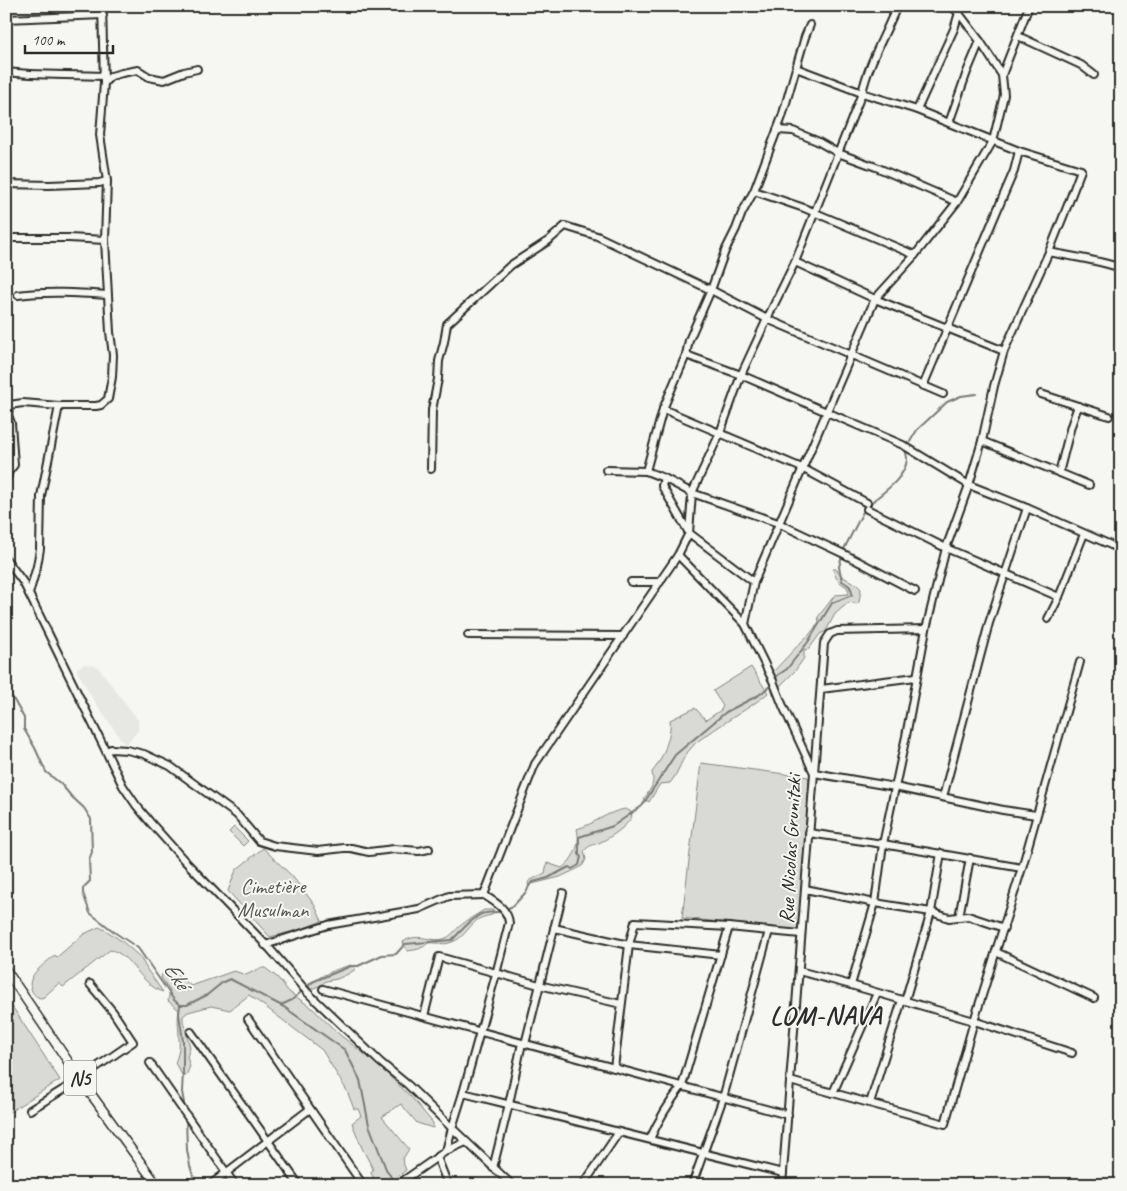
<svg xmlns="http://www.w3.org/2000/svg" width="1127" height="1191" font-family="Caveat,sans-serif">
<style>
.built{fill:#e7e7e3}
.green{fill:#d9d9d5;stroke:#828280}
.lines{fill:none;stroke-linecap:round;stroke-linejoin:round}
.stream{stroke:#7a7a78;stroke-width:2}
.minor-casing{stroke:#2b2b2b;stroke-width:10}
.major-casing{stroke:#2b2b2b;stroke-width:11}
.minor{stroke:#f6f6f2;stroke-width:6}
.major{stroke:#f6f6f2;stroke-width:8}
.labels{text-anchor:middle;stroke-width:4;stroke-linejoin:round;paint-order:stroke}
.shield{fill:#f6f6f2;stroke:#686867;stroke-width:1}
.shield-label{font-size:20px;font-weight:bold;fill:#2b2b2b}
.street-label{font-size:21px;fill:#2b2b2b;stroke:#f6f6f2}
.park-label{font-size:21px;fill:#565656;stroke:#f6f6f2}
.water-label{font-size:22px;font-style:italic;fill:#525251;stroke:#f6f6f2}
.district-label{font-size:26px;font-weight:bold;letter-spacing:1px;fill:#2b2b2b;stroke:#f6f6f2}
</style>
<rect width="100%" height="100%" fill="#f6f6f2"/>
<filter id="ink" filterUnits="userSpaceOnUse"><feTurbulence type="fractalNoise" baseFrequency=".02" numOctaves="2"/><feDisplacementMap in="SourceGraphic" scale="10" xChannelSelector="R" yChannelSelector="G"/><feConvolveMatrix kernelMatrix="1 2 1 2 8 2 1 2 1" color-interpolation-filters="sRGB"/></filter>
<g filter="url(#ink)">
<path class="built" d="M85 664 98 667 138 720V731L125 745 93 699 76 669Z"/>
<g class="green">
<path d="M833 569H836L843 577 856 584 861 589 859 602 857 604 849 602 835 614 826 631 820 634 809 649 804 650V658L795 671 779 687 772 673 804 639 810 634 819 622 818 617 835 595 848 594 849 592 847 587C838 582 836 579 833 569Z"/>
<path d="M751 667 768 693C749 709 727 720 707 735 702 738 696 742 692 747 681 758 679 773 670 783L660 784 649 802 644 799C651 788 655 785 652 772 662 761 672 735 670 720L695 708 706 720 721 710 723 706 713 691Z"/>
<path d="M701 763 808 777 809 780 804 867 798 930 682 918Z"/>
<path d="M625 809 630 811 632 816C628 826 611 837 601 842 594 845 589 845 584 851L586 859 583 865 579 868 560 877 528 885 529 881 545 873 547 863 562 868C574 859 581 844 577 829 594 824 607 812 625 809Z"/>
<path d="M234 827 248 841 243 846 229 832Z"/>
<path d="M263 848 292 876 314 904 322 921 302 929 270 937 228 891 236 870Z"/>
<path d="M484 910H494L492 915C487 916 481 917 477 920 466 929 464 939 449 943 444 945 435 942 428 943 422 949 416 950 407 951L403 942C419 931 432 944 446 938 453 935 457 927 464 923 470 918 478 914 484 910Z"/>
<path d="M99 927 107 931 123 942 140 957 148 971 163 992C142 986 129 952 110 950L63 987 59 983 44 997 41 998C36 997 34 995 32 991 24 976 45 964 55 955L57 957 84 934Z"/>
<path d="M351 965 356 969 348 974 337 979 326 981 319 986 311 989 309 987C316 976 339 968 351 965Z"/>
<path d="M261 968H265L277 977 289 992 311 1007 340 1035 377 1064 412 1098 433 1123V1128L417 1123 401 1104 382 1117 409 1149 402 1160 406 1170 388 1185H377L371 1173 373 1169 362 1148 352 1123 361 1116 358 1109H354L347 1091 322 1050 267 1008 249 995 230 1010 211 1006 188 1012 183 1016V1021L190 1047 187 1057 190 1066 186 1076 182 1075 175 1063C178 1055 180 1048 179 1039 179 1027 177 1022 179 1010L168 1001 170 991 161 978 162 974 172 970 191 986 234 971 246 975Z"/>
<path d="M6 997 60 1080 6 1114Z"/>
</g>
<g class="lines">
<g class="stream">
<path d="M908 445 917 430 947 402 961 396 976 394"/>
<path d="M868 505C882 493 904 480 907 460 907 456 906 452 905 448"/>
<path d="M843 551 865 508"/>
<path d="M774 681 778 675 787 669 808 642 832 603 852 595C852 587 849 585 842 581L839 567 842 555"/>
<path d="M6 686 24 718V729L35 748 46 772 61 784 71 796 84 808 91 819 92 852 89 860 90 881 83 888V893L90 913 117 934 138 948 174 1000 180 1005H187L207 995 223 982 230 979 284 1007 345 1050 360 1080 369 1125 386 1169 396 1185"/>
<path d="M506 909 513 906 527 891 529 886 533 882 548 878 569 867 572 869 579 865 581 857 579 854V837L613 826 642 806 675 755 726 712 759 695 771 685"/>
<path d="M180 1005 179 1014 183 1041V1072L182 1092 185 1109"/>
<path d="M281 1005 292 1000 312 982 351 966H358L382 955 396 954 405 944 452 940C459 933 472 918 481 914 487 912 495 913 502 911"/>
<path d="M186 1118 187 1150 190 1166 196 1185"/>
</g>
<defs>
<g id="minor">
<path d="M6 19 103 15"/>
<path d="M1018 36 1081 65 1094 75"/>
<path d="M796 68 805 37 810 25"/>
<path d="M6 72C39 76 71 74 104 76"/>
<path d="M1002 75 1029 6"/>
<path d="M104 83 111 76 122 73 138 70 149 77 164 80 184 72 197 69"/>
<path d="M917 110 949 123 967 72 980 41"/>
<path d="M777 130 793 131 817 141 838 153 876 167 957 202"/>
<path d="M6 184 49 185 99 183 107 181"/>
<path d="M754 191 804 208 915 255"/>
<path d="M6 239 9 238H69L105 240"/>
<path d="M1049 252C1073 257 1098 260 1121 268"/>
<path d="M795 262 875 299 1004 351"/>
<path d="M18 295C47 291 78 293 107 295"/>
<path d="M686 355 741 375 903 445 969 485 1027 508 1113 546"/>
<path d="M923 386 1002 199 1014 171 1019 151"/>
<path d="M1041 394 1109 416"/>
<path d="M663 409 802 468 867 503"/>
<path d="M982 441 1089 485"/>
<path d="M431 469 432 410 438 379 439 361 444 342 447 324 511 265 548 241 565 226 597 236 711 290 767 319 943 394"/>
<path d="M606 470 646 471 664 478 692 493 778 523 844 554 915 591"/>
<path d="M646 471 663 409 686 355 689 340 711 290 725 251 736 229 742 213 754 191 782 117 796 68 862 93C869 62 885 35 897 6"/>
<path d="M1059 473 1071 426 1078 406"/>
<path d="M664 478 662 486 689 533 754 582"/>
<path d="M6 482 9 471 14 465 11 423 8 415 9 405 23 403 59 406H96L101 405 108 399 112 377 113 355 110 332 105 240 107 181 100 135 104 83 102 6"/>
<path d="M867 509 946 548 1059 597"/>
<path d="M678 555 745 624 773 681 783 706 814 773 782 1185"/>
<path d="M6 559 23 582 29 594 123 786 136 805 150 822 183 859 270 949 307 992 380 1062 408 1085 452 1128 512 1185"/>
<path d="M631 582H660"/>
<path d="M29 594 37 566 40 549 41 496 59 406"/>
<path d="M1048 619 1059 597 1084 534"/>
<path d="M745 624 754 582 875 299 915 255 957 202 993 141 1004 95 1002 75 980 41 958 12 951 6"/>
<path d="M926 629 837 631 830 634 824 643 814 773 895 787 1003 810 1036 815"/>
<path d="M468 635 623 636"/>
<path d="M821 689 916 677"/>
<path d="M106 751 111 749 127 750 144 754 170 766 237 815 259 841 275 846 318 851 344 848H351L369 852 394 849 419 851 429 849"/>
<path d="M943 797 989 623 1027 508"/>
<path d="M809 833 883 844 1022 868"/>
<path d="M805 889 875 903 931 912 949 918 968 916 1004 928"/>
<path d="M959 917 970 858"/>
<path d="M554 928 629 945 721 955"/>
<path d="M265 945 328 925 419 909 449 896 484 895 535 764 678 555 689 533 692 493 720 433 741 375 767 319 795 262 862 93 917 110 954 29 961 6"/>
<path d="M996 952 1094 998"/>
<path d="M799 971 851 985 974 1021 1072 1053"/>
<path d="M851 985 875 903 883 844 906 736 926 629 946 548 969 485 982 441 994 386 1004 351 1049 252 1067 207 1081 170 1019 151 949 123"/>
<path d="M323 989 788 1115"/>
<path d="M905 1001 931 912 941 853"/>
<path d="M424 1016 439 957 539 985 621 1004"/>
<path d="M248 1019 363 1185"/>
<path d="M191 1032 299 1185"/>
<path d="M525 1044 563 893"/>
<path d="M150 1063 235 1185"/>
<path d="M614 1068 629 945 635 922 729 927 769 931"/>
<path d="M790 1081 945 1124 974 1021 1022 868 1080 662"/>
<path d="M463 1093 783 1173"/>
<path d="M833 1093 877 993"/>
<path d="M870 1103 902 1000"/>
<path d="M30 1110 69 1086 133 1042 113 1012 90 984"/>
<path d="M650 1139C659 1119 668 1104 682 1086L729 927"/>
<path d="M446 1151 452 1128 463 1093 496 974 509 923C508 909 495 902 484 895"/>
<path d="M437 1157 448 1185"/>
<path d="M493 1168 509 1104 522 1043"/>
<path d="M210 1185 310 1109"/>
<path d="M397 1185 446 1151 466 1142"/>
<path d="M583 1185 619 1132"/>
<path d="M692 1185 723 1098 769 931 801 934"/>
</g>
<path id="major" d="M6 970 80 1079 157 1185"/>
</defs>
<use href="#minor" class="minor-casing"/>
<use href="#major" class="major-casing"/>
<use href="#minor" class="minor"/>
<use href="#major" class="major"/>
</g>
</g>
<g class="labels">
<rect class="shield" x="64" y="1060.5" width="32" height="35" rx="4"/>
<g class="shield-label">
<text x="80" y="1085">N5</text>
</g>
<g class="street-label">
<text transform="translate(790 849) rotate(-87)" y="7">Rue Nicolas Grunitzki</text>
</g>
<g class="park-label">
<text x="273" y="893">Cimetière<tspan x="273" dy="24">Musulman</tspan></text>
</g>
<g class="water-label">
<text transform="translate(177 975) rotate(54)" y="8">Eké</text>
</g>
<g class="district-label">
<text x="826" y="1024">LOM-NAVA</text>
</g>
</g>
<rect width="1127" height="1191" fill="none" stroke="#f6f6f2" stroke-width="25"/>
<rect x="12" y="12" width="1102" height="1166" fill="none" stroke="#2b2b2b" stroke-width="2" filter="url(#ink)"/>
<path d="M25 45v8h88v-8" fill="none" stroke="#2b2b2b" stroke-width="2.5"/>
<text x="32" y="45" font-size="15" fill="#2b2b2b" stroke="#f6f6f2" stroke-width="4" paint-order="stroke">100 m</text>
</svg>
